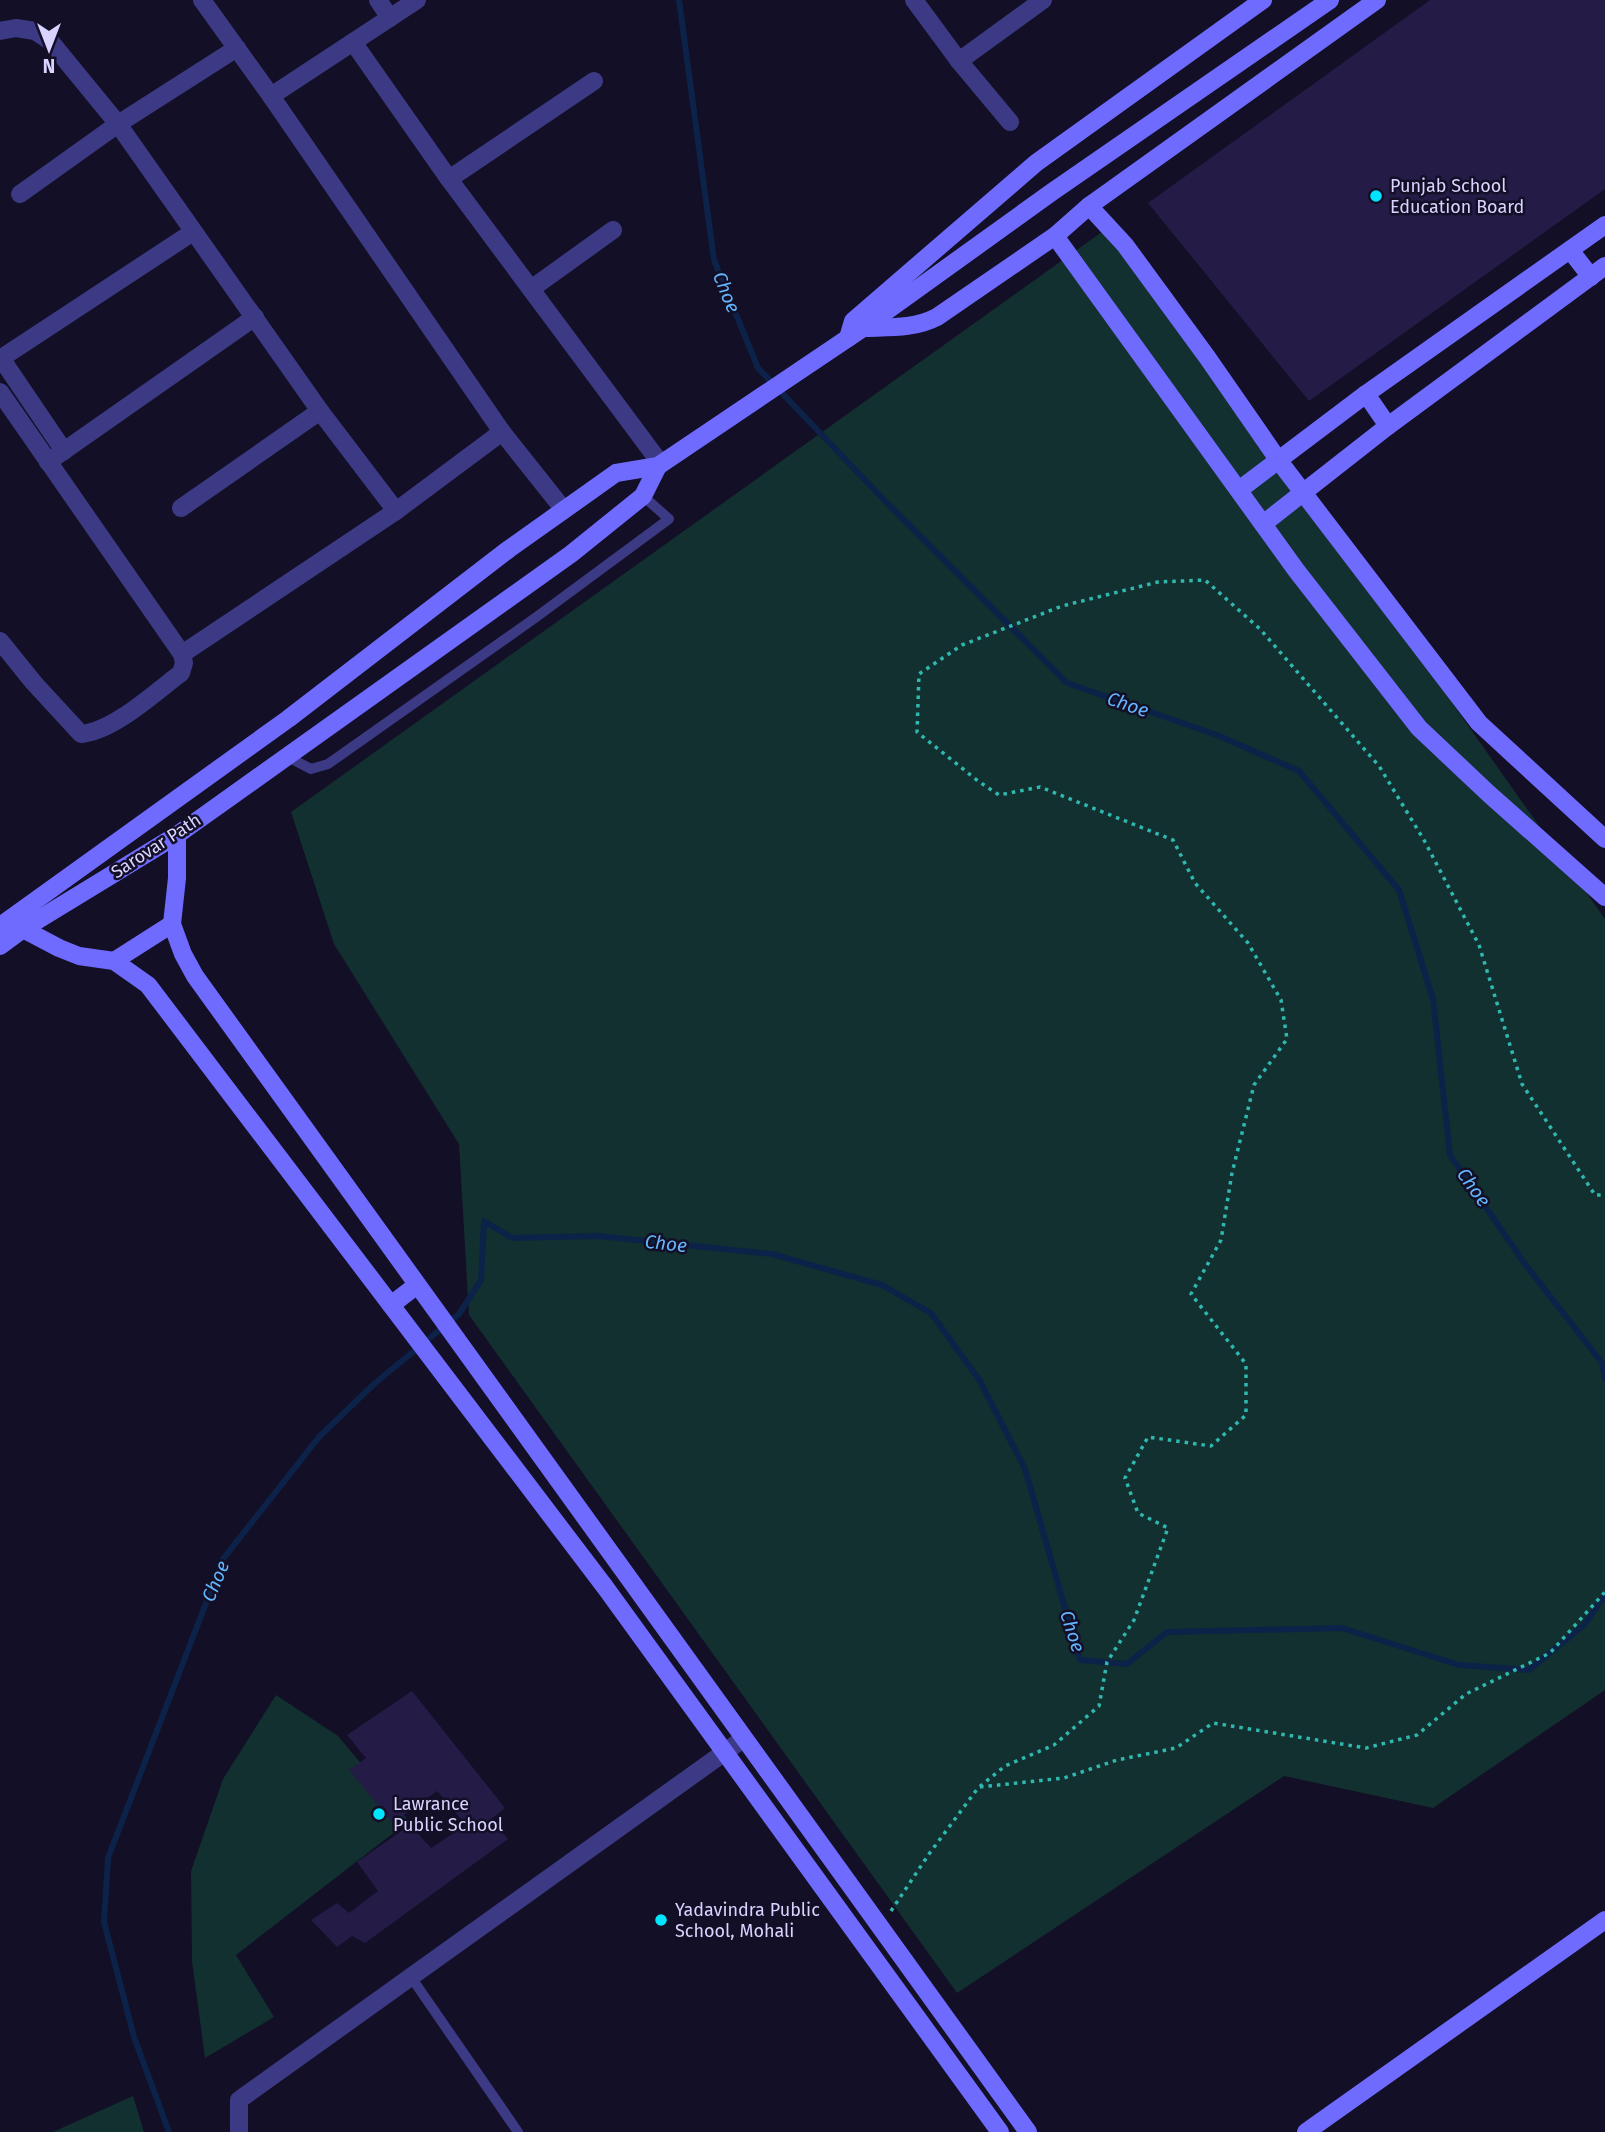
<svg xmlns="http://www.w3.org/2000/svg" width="1605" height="2132" font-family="'Fira Sans',sans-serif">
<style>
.green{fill:#12302f}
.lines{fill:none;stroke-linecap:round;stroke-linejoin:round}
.stream{stroke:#0c2248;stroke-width:6}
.building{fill:#241b47}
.path{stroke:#2fb8b0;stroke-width:3.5;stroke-dasharray:3.5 5;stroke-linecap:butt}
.lane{stroke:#3d3a85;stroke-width:10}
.street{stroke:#3d3a85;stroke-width:18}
.secondary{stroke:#6f6bff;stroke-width:18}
.poi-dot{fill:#00e5ff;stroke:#130f26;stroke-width:2.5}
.labels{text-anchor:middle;stroke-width:5;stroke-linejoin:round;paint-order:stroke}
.poi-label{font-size:18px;fill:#d9d4ff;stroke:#130f26;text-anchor:start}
.street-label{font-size:18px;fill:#d9d4ff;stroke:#130f26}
.water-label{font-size:19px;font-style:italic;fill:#62b6ff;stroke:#130f26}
</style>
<rect width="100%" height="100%" fill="#130f26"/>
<g class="green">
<path d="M1113 224 1605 919V1690L1433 1808 1284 1776 957 1993 469 1315 459 1144 334 944 291 812Z"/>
<path d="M276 1695 338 1736 409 1821 236 1955 274 2017 205 2058 192 1961 191 1871 223 1779Z"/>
<path d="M133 2096 144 2132H53Z"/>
</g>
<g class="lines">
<g class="stream">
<path d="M679 0 714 260 758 368 886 502 1067 683 1217 735 1299 771 1399 890 1433 999 1450 1155 1525 1264 1602 1363 1605 1379"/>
<path d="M169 2132 134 2037 104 1922 108 1858 223 1559 319 1437 374 1384 459 1314 481 1280 484 1221 512 1238 598 1236 772 1254 882 1285 931 1313 980 1381 1025 1469 1080 1660 1127 1664 1167 1632 1342 1628 1459 1665 1529 1670 1584 1625 1605 1595"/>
</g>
</g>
<g class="building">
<path d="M1430 0H1605V189L1309 401 1148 203Z"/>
<path d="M412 1691 505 1808 491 1819 508 1839 365 1943 352 1936 337 1947 311 1920 337 1903 349 1913 378 1891 357 1862 410 1825 431 1848 466 1825 437 1791 393 1823 349 1770 366 1758 347 1735Z"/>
</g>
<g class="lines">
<g class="path">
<path d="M980 1787 1064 1778 1117 1760 1176 1748 1213 1723 1366 1748 1417 1735 1466 1694 1550 1653 1605 1592"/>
<path d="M891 1911 929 1854 978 1788 1005 1766 1054 1745 1099 1706 1107 1662 1134 1620 1168 1528 1138 1513 1125 1478 1148 1437 1211 1446 1246 1415V1364L1191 1294 1221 1240 1232 1173 1254 1085 1287 1039 1281 1000 1248 943 1195 883 1173 840 1040 787 999 795 978 781 917 732 919 674 962 645 1062 606 1158 582 1205 580 1260 629 1379 766 1424 840 1479 945 1522 1084 1595 1195H1605"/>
</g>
<g class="lane">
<path d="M286 756 311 769 328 764 535 618 669 519 643 496"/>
<path d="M411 1977 518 2132"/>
</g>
<g class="street">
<path d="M202 0 271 96 502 432 564 510"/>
<path d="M378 0 390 18"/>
<path d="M914 0 959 61 1010 122"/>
<path d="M0 31 16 28 35 31 50 41 118 124 320 411 396 511"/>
<path d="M353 42 449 179 661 464"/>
<path d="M959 61 1043 0"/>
<path d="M271 96 417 0"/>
<path d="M449 179 594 81"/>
<path d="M20 194 118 124 237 48"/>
<path d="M531 289 613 230"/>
<path d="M1 358 64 451"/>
<path d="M0 359 193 232"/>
<path d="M0 392 182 654 184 663 181 673C154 693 114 731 81 734L34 683 0 641"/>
<path d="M48 462 255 317"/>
<path d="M181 508 320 411"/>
<path d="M182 654 396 511 502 432"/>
<path d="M239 2132V2100L743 1739"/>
</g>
<g class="secondary">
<path d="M1089 206 1125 245 1207 357 1279 461 1479 723 1605 839"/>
<path d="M1055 236 1296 570 1419 728 1489 794 1605 897"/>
<path d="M1570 250 1591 277"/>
<path d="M863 328C889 327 914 329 937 317L1055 236 1089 206 1377 0"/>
<path d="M848 338 853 321 1036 163 1263 0"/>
<path d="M1366 394 1388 426"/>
<path d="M1239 490 1366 394 1605 225"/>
<path d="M1263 524 1388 426 1605 266"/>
<path d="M177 835V878L172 924 183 954 195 976 1028 2132"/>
<path d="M0 926 288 719 509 549 616 473 658 466 863 328 1052 192 1330 0"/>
<path d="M23 929 59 948 79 956 114 961 148 985 605 1587 1000 2132"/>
<path d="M0 946 23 929 177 835 571 554 643 496 658 466"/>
<path d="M114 961 172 924"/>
<path d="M391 1305 417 1285"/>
<path d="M1306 2132 1605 1920"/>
</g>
</g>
<g class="poi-dot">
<circle cx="1376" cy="196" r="7"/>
<circle cx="379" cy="1814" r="7"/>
<circle cx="661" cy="1920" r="7"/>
</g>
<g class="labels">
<g class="poi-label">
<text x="1390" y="192">Punjab School<tspan x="1390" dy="21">Education Board</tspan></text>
<text x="393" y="1810">Lawrance<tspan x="393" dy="21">Public School</tspan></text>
<text x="675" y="1916">Yadavindra Public<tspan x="675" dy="21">School, Mohali</tspan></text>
</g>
<g class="street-label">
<text transform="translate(156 846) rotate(-33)" y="6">Sarovar Path</text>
</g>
<g class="water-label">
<text transform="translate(727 292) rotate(68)" y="7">Choe</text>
<text transform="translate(1128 704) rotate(19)" y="7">Choe</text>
<text transform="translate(1474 1187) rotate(54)" y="7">Choe</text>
<text transform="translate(666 1243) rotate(6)" y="7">Choe</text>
<text transform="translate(215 1581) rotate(-67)" y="7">Choe</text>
<text transform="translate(1073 1631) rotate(72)" y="7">Choe</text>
</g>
</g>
<g transform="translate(49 49) rotate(180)" stroke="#130f26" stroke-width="5" paint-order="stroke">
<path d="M0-5L12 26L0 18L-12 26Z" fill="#d9d4ff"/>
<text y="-10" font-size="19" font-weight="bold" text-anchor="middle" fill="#d9d4ff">N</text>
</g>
</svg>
